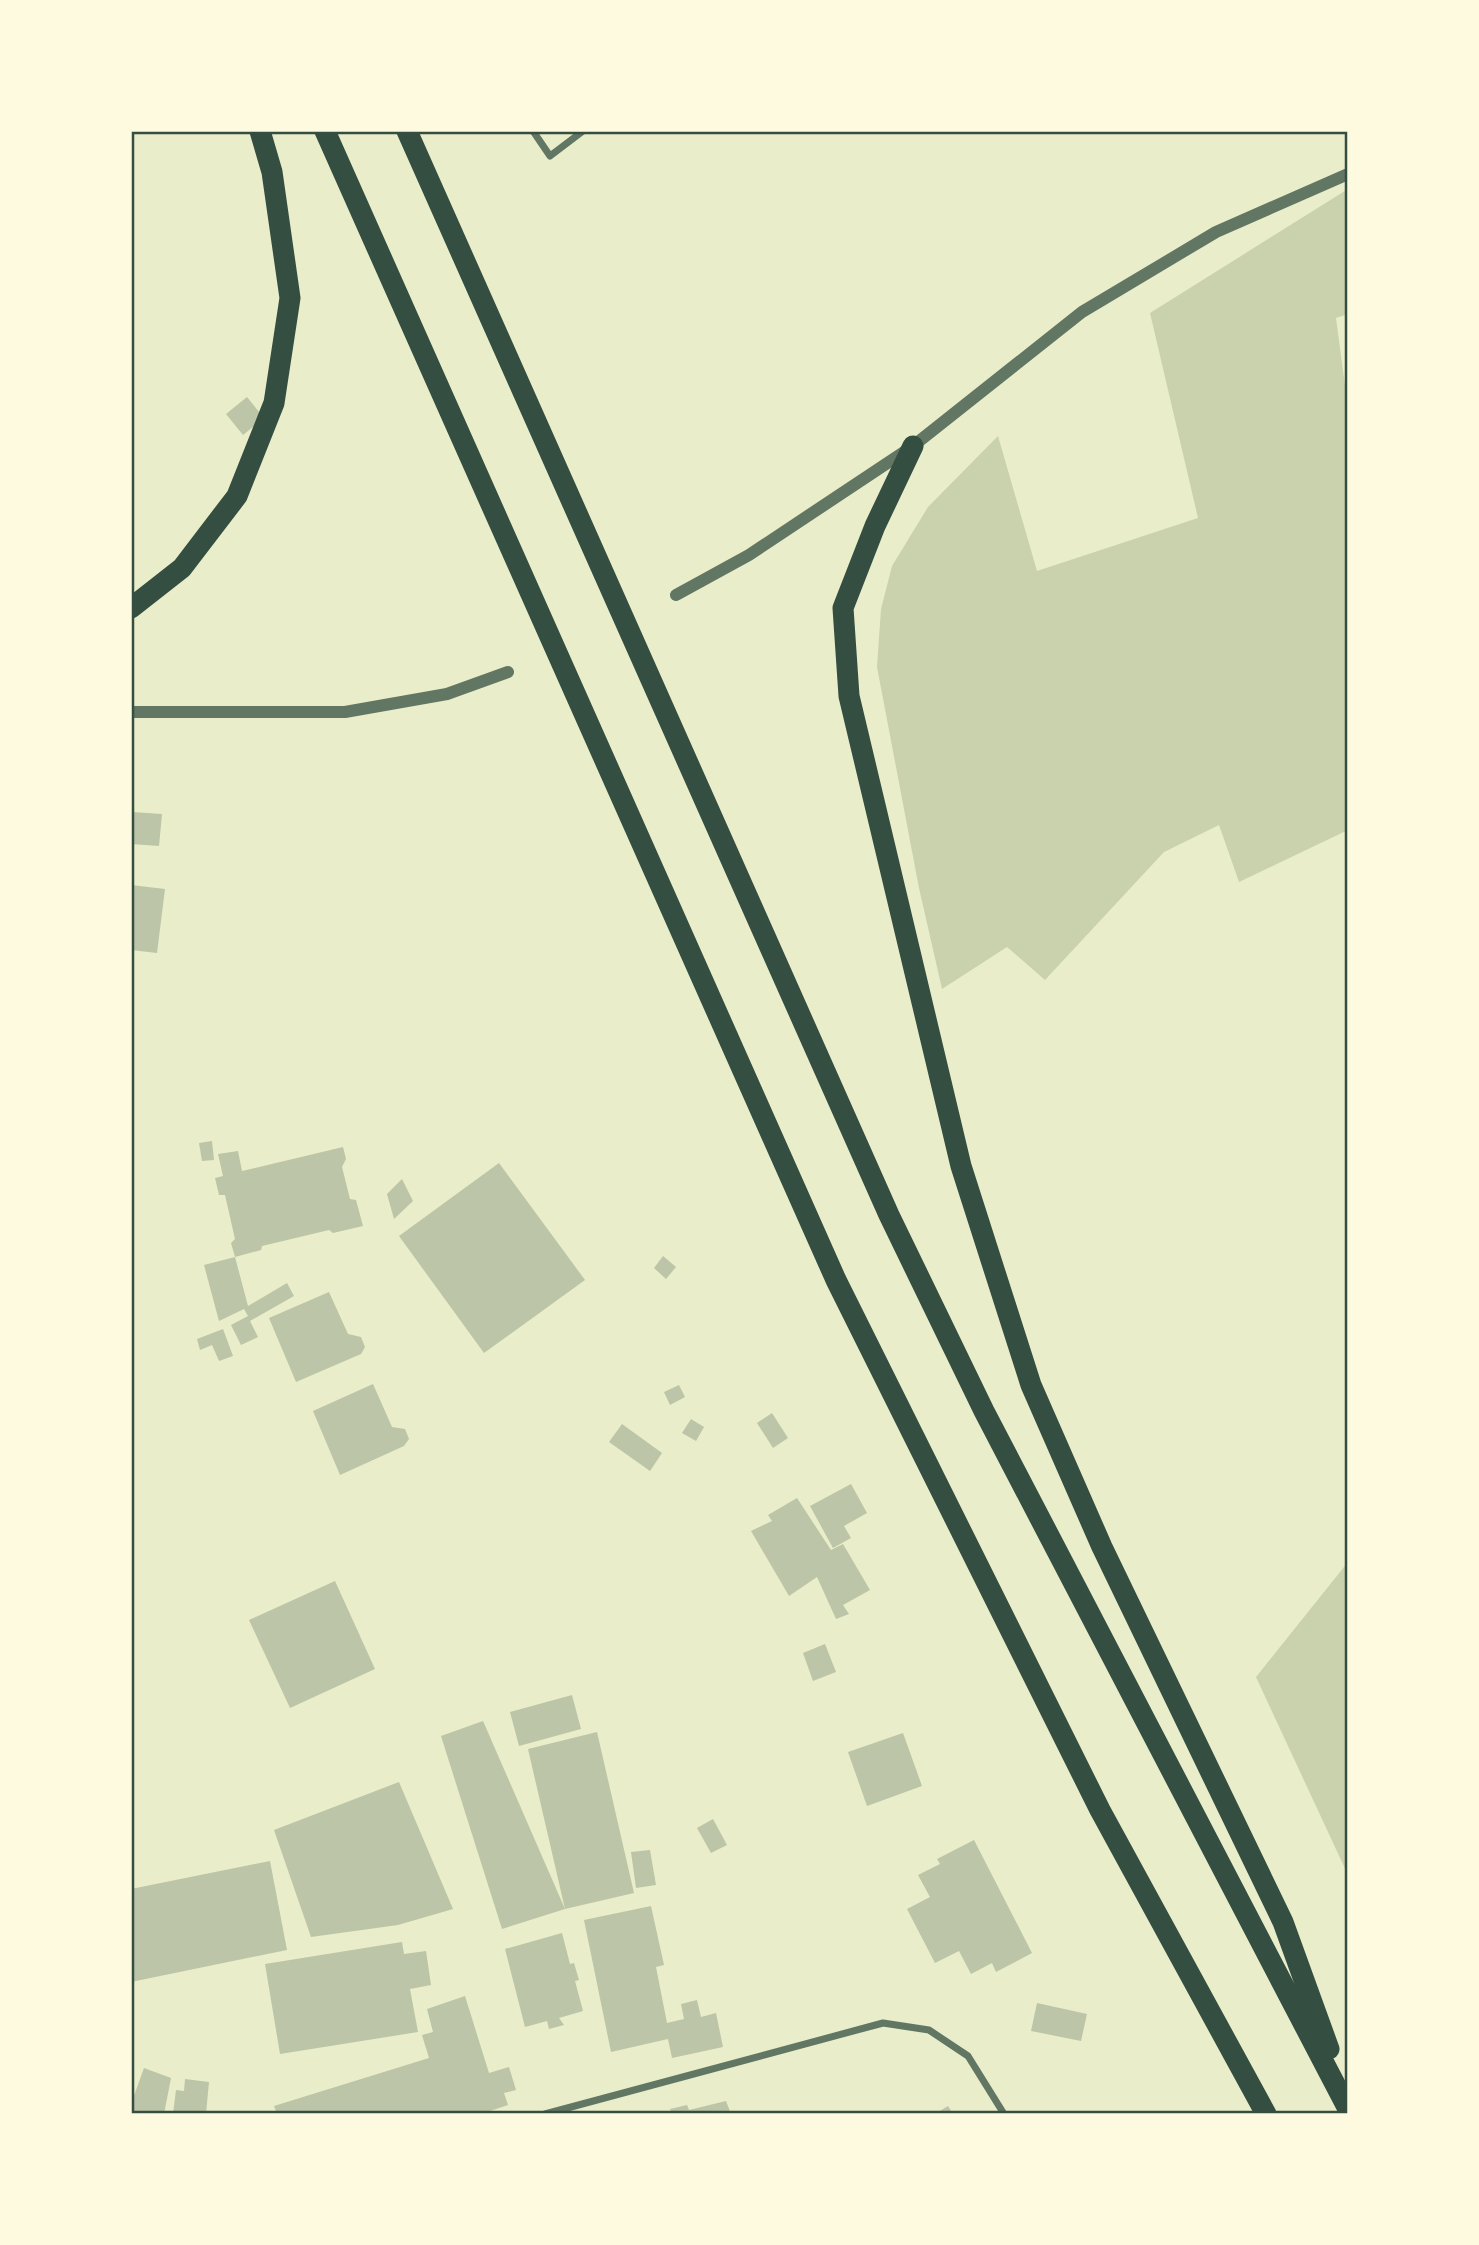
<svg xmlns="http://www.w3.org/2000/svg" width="1479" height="2245" font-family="'IBM Plex Sans',sans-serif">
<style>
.green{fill:#cad2ad}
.building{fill:#bcc5a7}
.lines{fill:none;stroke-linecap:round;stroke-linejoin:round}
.minor{stroke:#617663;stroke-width:7}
.tertiary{stroke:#617663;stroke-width:12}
.motorway{stroke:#344e41;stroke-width:21}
.neatline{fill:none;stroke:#344e41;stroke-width:2.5}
</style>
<rect width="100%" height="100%" fill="#e9edc9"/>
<g class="green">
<path d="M1348 189V314L1336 318 1348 408V830L1239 882 1219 825 1164 852 1045 980 1007 947 942 989 919 888 877 667 881 609 892 566 928 507 998 436 1037 571 1198 518 1150 313Z"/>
<path d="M1348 1562V1875L1256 1677Z"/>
</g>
<g class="building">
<path d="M247 397 264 418 243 435 226 414Z"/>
<path d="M132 812 162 814 159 846 131 844Z"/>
<path d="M131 885 165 889 157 953 131 950Z"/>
<path d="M212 1141 214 1160 202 1161 199 1143Z"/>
<path d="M343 1147 346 1159 342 1167 350 1199 356 1200 363 1226 333 1233 329 1230 262 1246 261 1250 235 1257 231 1243 235 1239 225 1195H219L215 1178 223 1176 218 1154 238 1151 242 1171Z"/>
<path d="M499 1163 585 1280 484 1353 399 1236Z"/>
<path d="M402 1179 413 1201 394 1219 387 1194Z"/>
<path d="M663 1256 676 1267 666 1279 654 1268Z"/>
<path d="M235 1257 248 1306 287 1283 294 1296 250 1321 258 1337 241 1345 231 1325 248 1316 244 1309 219 1321 204 1265Z"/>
<path d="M329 1292 348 1334 361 1337 365 1347 361 1354 296 1382 269 1318Z"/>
<path d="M223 1329 233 1356 219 1361 212 1345 200 1350 197 1339Z"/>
<path d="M373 1384 392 1427 405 1429 409 1439 404 1446 340 1475 313 1411Z"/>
<path d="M679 1385 685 1397 670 1405 664 1392Z"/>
<path d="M772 1413 788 1438 773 1448 757 1423Z"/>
<path d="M691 1419 704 1427 696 1441 682 1433Z"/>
<path d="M622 1424 662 1453 650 1471 609 1442Z"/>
<path d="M851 1484 867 1513 844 1526 851 1538 833 1548 810 1506Z"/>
<path d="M797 1498 831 1550 843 1544 870 1590 843 1605 849 1614 836 1619 817 1577 789 1596 751 1531 772 1521 768 1515Z"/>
<path d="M335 1581 375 1669 290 1708 249 1620Z"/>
<path d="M825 1644 836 1672 813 1681 803 1653Z"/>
<path d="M572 1695 581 1729 519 1746 510 1712Z"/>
<path d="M483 1721 565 1909 502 1929 441 1736Z"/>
<path d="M597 1732 634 1893 565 1909 528 1749Z"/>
<path d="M903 1733 922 1786 867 1806 848 1752Z"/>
<path d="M399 1782 453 1909 398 1925 311 1937 274 1830Z"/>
<path d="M713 1819 727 1845 711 1853 697 1828Z"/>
<path d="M974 1840 1032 1953 996 1972 992 1963 971 1974 959 1951 935 1963 907 1909 930 1897 918 1875 940 1864 937 1859Z"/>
<path d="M650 1850 656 1885 636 1888 631 1852Z"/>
<path d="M270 1861 287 1950 131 1982V1889Z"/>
<path d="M651 1906 664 1965 656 1967 667 2023 684 2019 681 2004 697 2000 701 2017 716 2013 723 2047 672 2058 668 2039 611 2052 584 1920Z"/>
<path d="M562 1933 570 1964 574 1963 579 1980 575 1981 583 2011 559 2018 564 2025 549 2029 547 2021 525 2027 505 1949Z"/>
<path d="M402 1942 404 1954 426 1951 431 1985 410 1989 418 2032 280 2054 265 1964Z"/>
<path d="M465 1996 489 2073 509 2067 516 2090 504 2093 508 2105 481 2114H277L274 2106 429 2058 422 2035 433 2032 427 2009Z"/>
<path d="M1037 2003 1087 2014 1081 2041 1031 2031Z"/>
<path d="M144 2068 171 2078 164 2114H131V2104Z"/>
<path d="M185 2079 209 2082 206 2114H173L176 2090 184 2091Z"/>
<path d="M726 2101 731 2114H672L670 2109 687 2105 689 2110Z"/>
<path d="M948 2106 953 2114H935Z"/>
</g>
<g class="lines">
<g class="minor">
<path d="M533 131 550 156 583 131"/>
<path d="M545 2114 883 2023 929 2030 968 2056 1004 2114"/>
</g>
<g class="tertiary">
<path d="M676 595 749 555 913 446 1082 312 1216 232 1348 174"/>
<path d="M131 712H345L447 694 508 672"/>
</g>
<g class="motorway">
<path d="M325 131 836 1280 1100 1810 1266 2114"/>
<path d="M407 131 889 1215 984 1411 1348 2109"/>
<path d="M913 446 875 526 843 608 849 696 961 1166 1031 1385 1102 1547 1283 1922 1329 2049"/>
<path d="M131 608 182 568 237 496 274 403 290 298 272 172 260 131"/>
</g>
</g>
<rect width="1479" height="2245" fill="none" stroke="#fefae0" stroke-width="266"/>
<rect x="133" y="133" width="1213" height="1979" class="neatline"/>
</svg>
